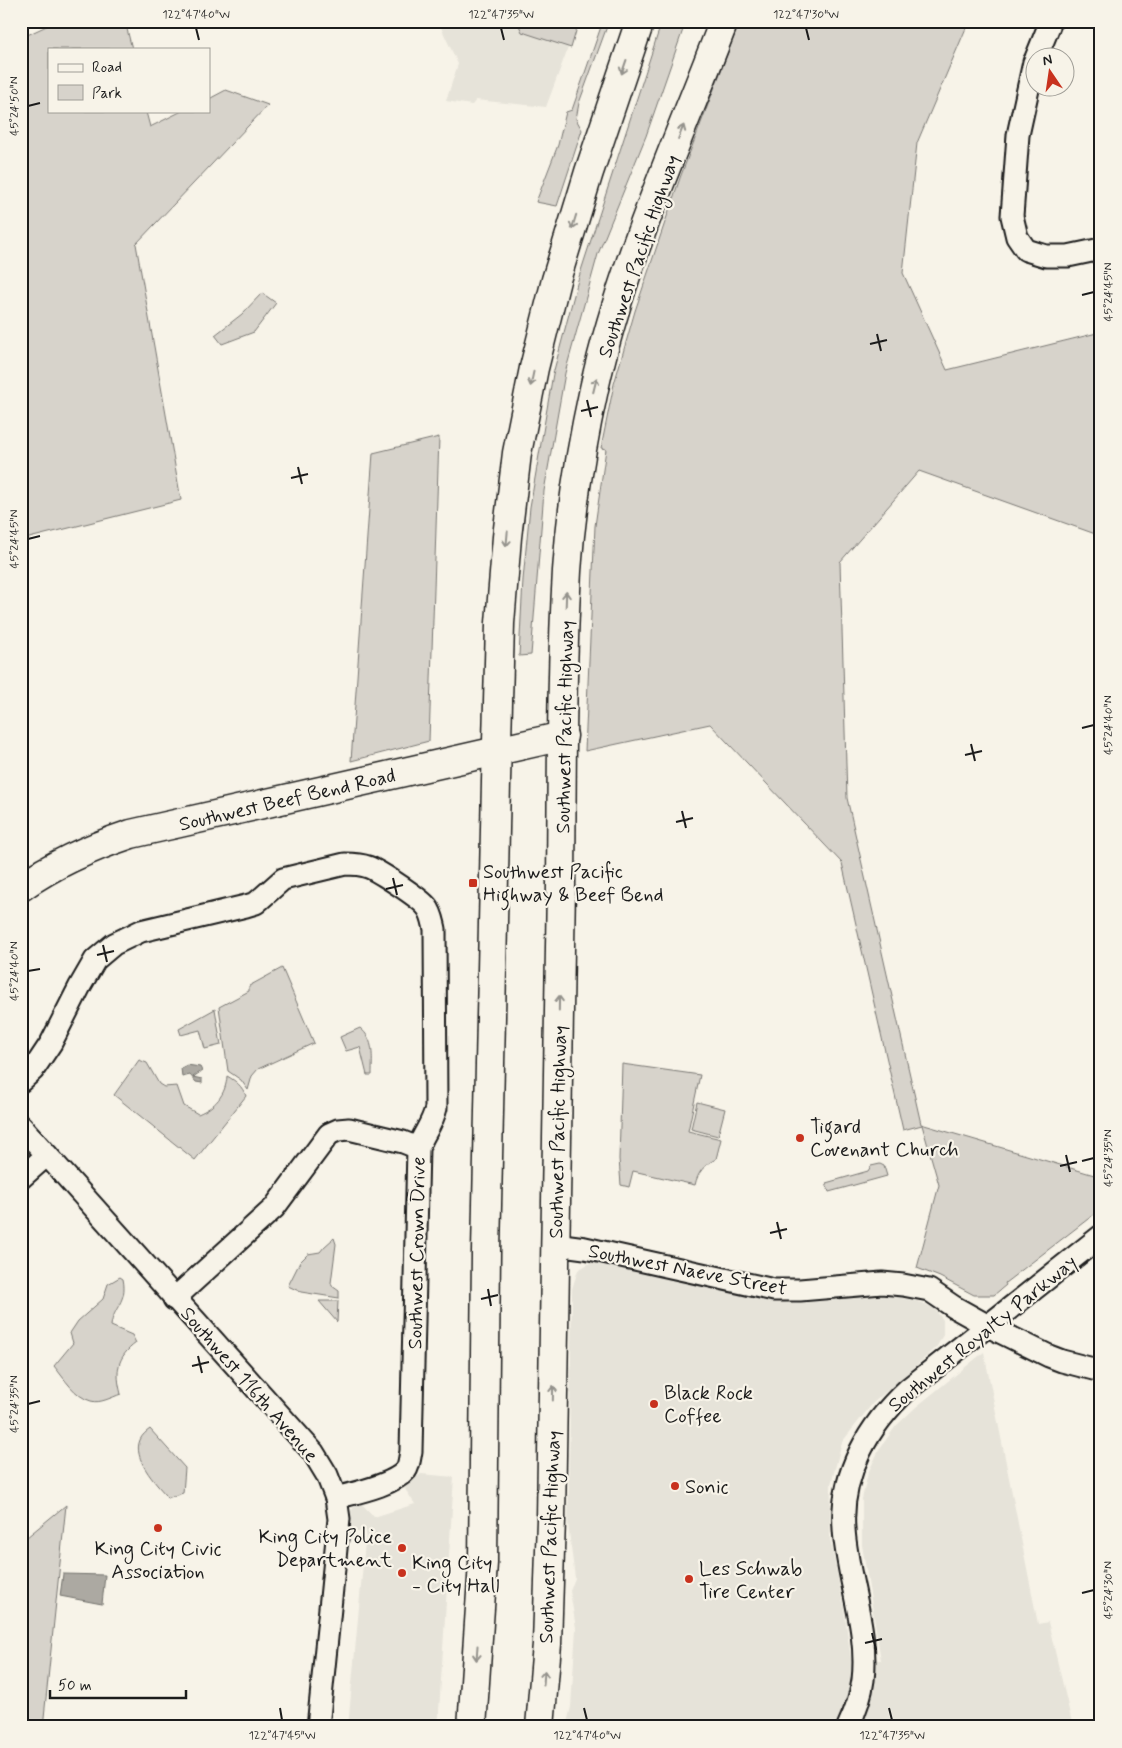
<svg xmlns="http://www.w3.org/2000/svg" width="1122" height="1748" font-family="Mynerve,sans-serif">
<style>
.built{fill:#e6e3d9}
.green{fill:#d7d3cb;stroke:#7a7874}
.water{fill:#aca9a2;stroke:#72716c}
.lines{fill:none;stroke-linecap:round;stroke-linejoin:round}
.minor-casing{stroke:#1c1c1c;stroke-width:25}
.major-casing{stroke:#1c1c1c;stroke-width:31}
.highway-casing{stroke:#1c1c1c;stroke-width:31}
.minor{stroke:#f7f3e8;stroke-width:21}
.major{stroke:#f7f3e8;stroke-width:28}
.highway{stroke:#f7f3e8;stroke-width:28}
.oneway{stroke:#94928c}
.ticks{fill:none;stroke:#1c1c1c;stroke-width:2}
.poi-dot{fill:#c8321e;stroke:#f7f3e8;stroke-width:2}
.labels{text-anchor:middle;stroke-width:4.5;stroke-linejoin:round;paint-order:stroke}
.street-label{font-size:20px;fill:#1c1c1c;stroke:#f7f3e8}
.poi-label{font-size:20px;fill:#1c1c1c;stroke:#f7f3e8;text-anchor:start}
.neatline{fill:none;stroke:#1c1c1c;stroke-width:2}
.ticks-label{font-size:12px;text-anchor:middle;fill:#1c1c1c}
</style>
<rect width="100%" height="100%" fill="#f7f3e8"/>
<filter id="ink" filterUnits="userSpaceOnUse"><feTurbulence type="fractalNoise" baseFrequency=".02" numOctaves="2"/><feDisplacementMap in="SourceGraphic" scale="10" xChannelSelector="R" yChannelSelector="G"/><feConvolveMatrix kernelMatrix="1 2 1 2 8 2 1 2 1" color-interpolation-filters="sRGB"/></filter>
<g filter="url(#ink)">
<g class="built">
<path d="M438 21H578L546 107 476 100 472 105 446 101 458 64Z"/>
<path d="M590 1263H604L760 1300 793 1303 857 1297 887 1296 914 1300 934 1308 943 1320V1335L936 1348 873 1403 842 1442 831 1484 830 1538 844 1608 851 1659 881 1660 862 1545V1499L868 1473 880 1448 896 1426 916 1407 984 1352 1038 1624 1048 1622 1073 1727H566L571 1707 576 1628 570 1591 575 1578 568 1524 572 1289 578 1270Z"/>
<path d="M421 1474 454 1477 438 1727H348L366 1531 350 1533 351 1511 354 1507 362 1504 374 1517 415 1504 405 1489 408 1483Z"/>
</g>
<g class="green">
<path d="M57 21H125L132 49H49V111H147L146 112 150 127 182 111H209V99L226 90 268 105 136 244 181 500 21 540V38Z"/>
<path d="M517 21H579L571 48 522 32Z"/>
<path d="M603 21H609L579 103 576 119 582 130 557 206 536 202 558 145 566 112 572 110Z"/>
<path d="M662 21H686L646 136 598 254 565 373 544 491 531 655 519 656 523 580 530 507 553 374 578 280Z"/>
<path d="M740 21H969L917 143 903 273 947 370 1101 332V536L919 471 840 562 847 798 921 1124 1101 1177V1209L1005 1283 1006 1285 994 1295H974L940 1277 917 1268 939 1185 922 1125 903 1130 842 863 710 724 585 751 595 526 606 449 601 448 614 384 635 311 680 178Z"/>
<path d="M262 293 276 303 254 332 222 344 215 335 242 314Z"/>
<path d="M439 437 429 741 351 761 373 453Z"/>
<path d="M282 968 314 1043 258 1069 252 1076 248 1090 241 1080 228 1071 219 1007 249 991V986Z"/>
<path d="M215 1009 221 1045 205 1049 200 1030 181 1035 179 1029Z"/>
<path d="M360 1028C375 1040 372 1057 372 1075H367L360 1047 346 1051 340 1037Z"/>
<path d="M139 1060 147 1063 159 1084 164 1087 177 1086 184 1106 198 1114C215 1107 226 1095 227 1076 236 1081 242 1086 246 1096L195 1160 114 1095Z"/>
<path d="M622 1064 700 1075 688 1131 721 1139 716 1159C704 1165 698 1172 695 1185L633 1171 629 1187 621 1185 619 1159Z"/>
<path d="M697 1102 725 1109 718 1136 691 1129Z"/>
<path d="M880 1164 884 1166 887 1176 829 1192 826 1183 868 1171 871 1166Z"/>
<path d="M334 1238 336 1244 331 1283 332 1286 339 1291V1298L301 1292 288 1286 300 1262 308 1254 320 1252 324 1247Z"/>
<path d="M120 1277 123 1279C128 1302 113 1307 111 1326L132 1335 136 1343C117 1357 115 1371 121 1394 112 1397 100 1404 91 1401 75 1397 64 1378 54 1366L73 1343 70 1333 78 1321 103 1299 108 1284Z"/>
<path d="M319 1301H338L337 1322Z"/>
<path d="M150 1429 185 1468 183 1493 167 1498 166 1495C155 1483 132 1458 140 1440 142 1435 146 1432 150 1429Z"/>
<path d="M66 1505 43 1727H21V1542Z"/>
</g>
<g class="water">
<path d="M187 1065 200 1067 202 1071 193 1077 202 1079V1083L196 1082 190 1075 182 1077 181 1068Z"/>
<path d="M63 1574 105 1575 102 1604 60 1596Z"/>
</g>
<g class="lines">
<defs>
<g id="minor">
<path d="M1036 58 1051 21"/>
<path d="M1034 62 1018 135 1012 216 1017 237 1026 250 1046 256H1068L1101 249"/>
<path d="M21 1081 33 1070 51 1043 80 986 95 960 114 944 141 931 246 906 256 903 283 879 345 864C353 864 360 864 368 867 379 871 420 898 427 907 432 913 433 921 435 929L436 1108C432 1125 424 1132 418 1148L411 1451C410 1457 409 1466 406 1470 394 1485 354 1493 336 1498"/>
<path d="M21 1126 313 1452 327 1475 336 1498 339 1519 318 1727"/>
<path d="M21 1178 47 1155"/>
<path d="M555 1244 585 1248 774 1290H800L882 1283 903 1285 929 1290 954 1307 988 1326 1049 1356 1062 1361 1101 1371"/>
<path d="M174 1299 274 1208 329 1134 338 1130 349 1129 403 1142 418 1148"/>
<path d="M848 1727C855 1712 861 1697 863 1680 869 1629 847 1579 844 1529 840 1474 869 1425 908 1389L1101 1236"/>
</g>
<path id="major" d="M21 887C55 863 92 847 131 834L563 736"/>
<g id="highway">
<path d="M472 1727 483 1563 486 1252 496 782 500 623 507 537 517 453 534 368 556 280 589 172 640 21"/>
<path d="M540 1727 547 1644 551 1519C554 1307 558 1096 561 884 562 780 561 675 567 571 571 510 581 448 594 389 622 262 678 142 724 21"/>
</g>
</defs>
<use href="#minor" class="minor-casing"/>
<use href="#major" class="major-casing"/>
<use href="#highway" class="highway-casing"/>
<use href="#minor" class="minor"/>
<use href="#major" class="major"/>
<use href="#highway" class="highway"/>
</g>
<defs><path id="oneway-shaft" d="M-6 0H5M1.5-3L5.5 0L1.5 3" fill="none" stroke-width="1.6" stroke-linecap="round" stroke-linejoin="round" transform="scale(1.25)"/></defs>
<g class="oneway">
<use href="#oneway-shaft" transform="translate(624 67) rotate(109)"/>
<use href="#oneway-shaft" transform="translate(681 132) rotate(-68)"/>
<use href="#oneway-shaft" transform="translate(574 222) rotate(107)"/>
<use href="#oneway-shaft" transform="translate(532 379) rotate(102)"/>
<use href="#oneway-shaft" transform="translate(595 385) rotate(-76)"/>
<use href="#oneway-shaft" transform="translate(507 539) rotate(95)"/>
<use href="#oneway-shaft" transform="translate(566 599) rotate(-88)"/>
<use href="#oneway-shaft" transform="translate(559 1003) rotate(-89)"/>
<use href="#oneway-shaft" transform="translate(553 1393) rotate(-89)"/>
<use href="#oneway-shaft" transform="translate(477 1653) rotate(94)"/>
<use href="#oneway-shaft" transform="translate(544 1678) rotate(-86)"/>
</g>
</g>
<path class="ticks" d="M196 28 199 40M501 28 504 40M806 28 809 40M28 106 40 103M1082 295 1094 292M877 334 881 351M870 344 887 340M587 400 591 417M581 411 598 407M298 467 302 484M291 478 308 474M28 539 40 536M1082 728 1094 725M971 744 975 761M965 755 982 751M682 811 686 828M676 822 693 818M393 878 397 895M386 889 403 885M103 945 107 962M97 955 114 951M28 971 40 969M1066 1155 1070 1172M1082 1161 1094 1158M1060 1166 1077 1162M777 1222 781 1239M770 1233 787 1229M488 1289 491 1306M481 1299 498 1295M198 1356 202 1373M192 1366 209 1362M28 1404 40 1401M1082 1593 1094 1590M872 1633 876 1650M865 1643 882 1639M280 1708 282 1720M584 1708 587 1720M889 1708 892 1720"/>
<g class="poi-dot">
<rect x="468" y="878" width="10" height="10" rx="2.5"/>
<circle cx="800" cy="1138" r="5"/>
<circle cx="654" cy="1404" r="5"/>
<circle cx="675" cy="1486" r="5"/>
<circle cx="158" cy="1528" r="5"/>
<circle cx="402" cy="1548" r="5"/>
<circle cx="402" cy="1573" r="5"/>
<circle cx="689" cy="1579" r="5"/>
</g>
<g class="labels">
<g class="street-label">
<text transform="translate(638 256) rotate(-71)" y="7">Southwest Pacific Highway</text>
<text transform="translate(564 727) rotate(-89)" y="7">Southwest Pacific Highway</text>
<text transform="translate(287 799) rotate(-13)" y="7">Southwest Beef Bend Road</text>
<text transform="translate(557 1132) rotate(-89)" y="7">Southwest Pacific Highway</text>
<text transform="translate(416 1253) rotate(-89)" y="7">Southwest Crown Drive</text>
<text transform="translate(688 1269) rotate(11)" y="7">Southwest Naeve Street</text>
<text transform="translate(982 1333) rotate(-39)" y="7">Southwest Royalty Parkway</text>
<text transform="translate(250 1384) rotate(49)" y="7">Southwest 116th Avenue</text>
<text transform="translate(549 1537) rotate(-88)" y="7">Southwest Pacific Highway</text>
</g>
<g class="poi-label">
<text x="483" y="878">Southwest Pacific<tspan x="483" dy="23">Highway &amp; Beef Bend</tspan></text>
<text x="810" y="1133">Tigard<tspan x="810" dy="23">Covenant Church</tspan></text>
<text x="664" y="1399">Black Rock<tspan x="664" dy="23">Coffee</tspan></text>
<text x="685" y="1493">Sonic</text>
<text x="392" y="1543" text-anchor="end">King City Police<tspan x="392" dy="23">Department</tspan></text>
<text x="158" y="1555" text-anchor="middle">King City Civic<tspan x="158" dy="23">Association</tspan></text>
<text x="412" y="1569">King City<tspan x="412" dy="23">- City Hall</tspan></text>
<text x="699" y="1575">Les Schwab<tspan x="699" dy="23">Tire Center</tspan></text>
</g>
</g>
<rect width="1122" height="1748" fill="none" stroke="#f7f3e8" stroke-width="55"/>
<rect x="48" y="48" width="162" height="65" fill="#f7f3e8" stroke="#9f9d96"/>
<rect x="58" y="64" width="25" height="8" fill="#f7f3e8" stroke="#9f9d96"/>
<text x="92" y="72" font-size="15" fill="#1c1c1c">Road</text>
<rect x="58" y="85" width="25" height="15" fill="#d7d3cb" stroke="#9f9d96"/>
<text x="92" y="98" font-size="15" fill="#1c1c1c">Park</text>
<g transform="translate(1050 72) rotate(347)"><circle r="24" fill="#f7f3e8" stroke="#9f9d96"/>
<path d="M0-4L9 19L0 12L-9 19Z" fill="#c8321e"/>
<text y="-8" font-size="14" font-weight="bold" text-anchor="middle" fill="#1c1c1c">N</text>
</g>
<path d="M50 1690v8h136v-8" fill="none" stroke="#1c1c1c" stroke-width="2.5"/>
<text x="58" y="1690" font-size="15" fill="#1c1c1c" stroke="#f7f3e8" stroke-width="4" paint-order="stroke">50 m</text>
<rect x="28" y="28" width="1066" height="1692" class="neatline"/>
<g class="ticks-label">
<text x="196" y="18">122°47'40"W</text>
<text x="501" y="18">122°47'35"W</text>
<text x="806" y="18">122°47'30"W</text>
<text transform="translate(14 106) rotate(-90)" y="4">45°24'50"N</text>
<text transform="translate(1108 292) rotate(-90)" y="4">45°24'45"N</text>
<text transform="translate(14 539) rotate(-90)" y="4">45°24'45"N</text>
<text transform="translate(1108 725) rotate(-90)" y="4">45°24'40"N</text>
<text transform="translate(14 971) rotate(-90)" y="4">45°24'40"N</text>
<text transform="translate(1108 1158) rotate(-90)" y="4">45°24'35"N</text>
<text transform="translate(14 1404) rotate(-90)" y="4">45°24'35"N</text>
<text transform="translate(1108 1590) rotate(-90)" y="4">45°24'30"N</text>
<text x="282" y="1739">122°47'45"W</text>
<text x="587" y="1739">122°47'40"W</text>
<text x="892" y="1739">122°47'35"W</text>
</g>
</svg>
